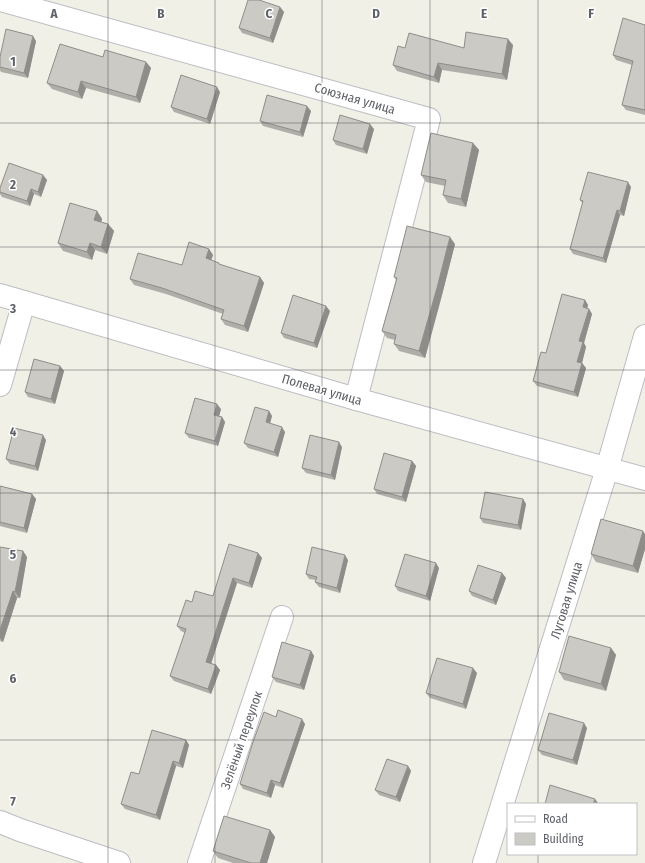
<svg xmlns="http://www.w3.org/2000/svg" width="645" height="863" font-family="'Fira Sans Condensed',sans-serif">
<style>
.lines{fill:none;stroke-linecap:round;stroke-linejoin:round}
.minor-casing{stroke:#bbbdc2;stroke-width:24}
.minor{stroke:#fff;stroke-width:22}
.wall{fill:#afaea9}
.shaded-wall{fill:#8f8d89}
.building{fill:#cccac4;stroke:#8f8d89}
.grid{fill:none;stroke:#5e6167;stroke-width:1;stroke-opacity:0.55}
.labels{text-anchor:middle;stroke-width:3;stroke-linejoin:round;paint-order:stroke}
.street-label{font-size:13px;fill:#5e6167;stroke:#fff}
.grid-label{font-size:13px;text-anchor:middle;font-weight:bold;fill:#5e6167;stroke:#fff;stroke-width:3;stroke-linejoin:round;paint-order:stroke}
</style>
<rect width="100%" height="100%" fill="#f1f0e7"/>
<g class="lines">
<defs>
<g id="minor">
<path d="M1 0 429 119 356 399"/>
<path d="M0 295 356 399 645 479"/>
<path d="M0 385 24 302"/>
<path d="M0 822 20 830 119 863"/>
<path d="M199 863 282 617"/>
<path d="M484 863 607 469 645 336"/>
</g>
</defs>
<use href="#minor" class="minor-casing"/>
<use href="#minor" class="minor"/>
</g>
<g class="wall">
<path d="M280 7 284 12 273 43 242 33 239 28Z"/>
<path d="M645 25V115L626 110 622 105 632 65 616 60 613 55Z"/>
<path d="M36 41 28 78 1 72 0 70V57Z"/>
<path d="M513 45 507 80 442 70 439 83 397 71 393 65 405 48H464Z"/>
<path d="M103 57 146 62 151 68 140 103 86 88 82 99 52 89 47 83Z"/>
<path d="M220 92 210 124 174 112 171 107Z"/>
<path d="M311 111 303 137 263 126 260 121Z"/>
<path d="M374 129 367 154 336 145 333 140Z"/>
<path d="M473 143 479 150 466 207 448 203 443 195 445 186 426 182 421 175Z"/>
<path d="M43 175 47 180 41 197 34 194 30 206 2 197 0 194V188Z"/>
<path d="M631 187 624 216 620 215 606 263 573 254 570 249 583 204 580 200Z"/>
<path d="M97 211 102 219 101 222 108 224 114 231 107 254 95 250 92 260 63 251 58 243Z"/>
<path d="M455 244 442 295 425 358 399 351 394 344 395 340 387 338 382 331 396 280 394 277Z"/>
<path d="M209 249 213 255 211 260 221 265 260 277 264 283 248 332 225 325 221 319 223 314 166 294 134 285 130 279 182 265Z"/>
<path d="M585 300 588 305 587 309H589L592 314 584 343 586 347 582 363 586 368 578 397 537 386 533 381 546 353Z"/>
<path d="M330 311 317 348 284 338 281 333Z"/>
<path d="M60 366 64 371 55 404 28 397 25 392Z"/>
<path d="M221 409 219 416 222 417 225 422 218 446 189 438 185 433Z"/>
<path d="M269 411 272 416 270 423 285 432 278 457 248 448 244 443Z"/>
<path d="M46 440 38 471 10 464 6 459Z"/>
<path d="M342 447 335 480 306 473 302 468Z"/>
<path d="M412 461 416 466 406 502 377 494 374 489Z"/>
<path d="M0 486 32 494 36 499 27 533 0 526Z"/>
<path d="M523 499 526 504 521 530 483 523 480 518Z"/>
<path d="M645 534V549L638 573 596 562 591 554Z"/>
<path d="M0 547 23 551 27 557 20 598H17L3 642 0 641Z"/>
<path d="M258 553 262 558 252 588 237 583 211 664 216 665 220 670 211 694 174 681 170 676 185 633 181 631 177 626 192 602 213 596Z"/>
<path d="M348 560 340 593 319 587 315 582 316 580 309 579 306 574Z"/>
<path d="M439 568 430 601 398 591 395 586Z"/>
<path d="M502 573 506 578 496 605 472 596 469 591Z"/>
<path d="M611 648 616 655 606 691 564 680 559 672Z"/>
<path d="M311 651 314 656 304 690 276 682 272 677Z"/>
<path d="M477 673 466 709 430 698 426 693Z"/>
<path d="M276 717 305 724 283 788 275 785 271 798 243 789 240 784Z"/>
<path d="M587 728 577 765 542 755 538 750Z"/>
<path d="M186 740 189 745 183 768 176 766 160 820 125 809 121 804 139 774Z"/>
<path d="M408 766 411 771 400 802 379 795 375 790Z"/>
<path d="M270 830 275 837 267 863H233L218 858 213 851Z"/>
</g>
<g class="shaded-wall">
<path d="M280 7 284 12 273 43 270 38Z"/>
<path d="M33 36 36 41 28 78 24 73Z"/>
<path d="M508 39 513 45 507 80 502 74Z"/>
<path d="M146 62 151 68 140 103 136 97Z"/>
<path d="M438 63 442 70 439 83 434 77Z"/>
<path d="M81 81 86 88 82 99 78 92Z"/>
<path d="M217 87 220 92 210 124 207 119Z"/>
<path d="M307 106 311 111 303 137 300 132Z"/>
<path d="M370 124 374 129 367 154 363 149Z"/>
<path d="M473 143 479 150 466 207 461 199Z"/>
<path d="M43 175 47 180 41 197 38 192Z"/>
<path d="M628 182 631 187 624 216 620 211Z"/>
<path d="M31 189 34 194 30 206 27 201Z"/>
<path d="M617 210 620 215 606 263 603 258Z"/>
<path d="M97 211 102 219 100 227 94 220Z"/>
<path d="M108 224 114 231 107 254 101 247Z"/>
<path d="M450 237 455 244 442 295 425 358 419 351Z"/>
<path d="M90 243 95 250 92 260 87 252Z"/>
<path d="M209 249 213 255 210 264 206 258Z"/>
<path d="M260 277 264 283 248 332 244 326Z"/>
<path d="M585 300 588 305 586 312 583 307Z"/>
<path d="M326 306 330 311 317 348 314 343Z"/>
<path d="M589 309 592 314 584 343 586 347 581 367 577 362 579 341Z"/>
<path d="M582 363 586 368 578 397 574 392Z"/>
<path d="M60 366 64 371 55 404 51 399Z"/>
<path d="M217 404 221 409 218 420 214 415Z"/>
<path d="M269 411 272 416 269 427 266 422Z"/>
<path d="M222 417 225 422 218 446 215 441Z"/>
<path d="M282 427 285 432 278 457 274 452Z"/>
<path d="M43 435 46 440 38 471 35 466Z"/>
<path d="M339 442 342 447 335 480 331 475Z"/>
<path d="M412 461 416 466 406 502 402 497Z"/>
<path d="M32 494 36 499 27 533 24 528Z"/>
<path d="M523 499 526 504 521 530 518 525Z"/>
<path d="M643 531 645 534V549L638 573 633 566Z"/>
<path d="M23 551 27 557 20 598 15 592Z"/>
<path d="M258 553 262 558 252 588 249 583Z"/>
<path d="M345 555 348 560 340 593 337 588Z"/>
<path d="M436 563 439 568 430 601 426 596Z"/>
<path d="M502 573 506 578 496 605 493 600Z"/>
<path d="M233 578 237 583 210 667 206 662Z"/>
<path d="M13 591 17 598 3 642 0 638V630Z"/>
<path d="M611 648 616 655 606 691 601 684Z"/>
<path d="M311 651 314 656 304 690 300 685Z"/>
<path d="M216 665 220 670 211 694 208 689Z"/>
<path d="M473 668 477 673 466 709 463 704Z"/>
<path d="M302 719 305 724 283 788 280 783Z"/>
<path d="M584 723 587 728 577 765 573 760Z"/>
<path d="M186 740 189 745 183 768 179 763Z"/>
<path d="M173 761 176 766 160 820 156 815Z"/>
<path d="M408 766 411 771 400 802 396 797Z"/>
<path d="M271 780 275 785 271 798 267 793Z"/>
<path d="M595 799 599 804H593Z"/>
<path d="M270 830 275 837 267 863H260Z"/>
</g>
<g class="building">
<path d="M248 0H259L280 7 270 38 239 28Z"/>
<path d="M623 18 645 25V110L622 105 633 61 613 55Z"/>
<path d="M6 29 33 36 24 73 0 67V57Z"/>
<path d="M466 32 508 39 502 74 438 63 434 77 393 65 398 46 405 48 409 33 464 48Z"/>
<path d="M60 44 103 57 105 50 146 62 136 97 81 81 78 92 47 83Z"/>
<path d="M181 75 217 87 207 119 171 107Z"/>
<path d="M267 95 307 106 300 132 260 121Z"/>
<path d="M340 115 370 124 363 149 333 140Z"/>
<path d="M431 133 473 143 461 199 443 195 446 180 421 175Z"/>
<path d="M9 163 43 175 38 192 31 189 27 201 0 192V188Z"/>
<path d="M588 172 628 182 620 211 617 210 603 258 570 249 583 201 580 200Z"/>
<path d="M70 203 97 211 94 220 108 224 101 247 90 243 87 252 58 243Z"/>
<path d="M407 226 450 237 437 288 419 351 394 344 396 335 382 331 397 278 394 277Z"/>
<path d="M189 242 209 249 206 258 219 263V264L260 277 244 326 221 319 224 310 162 288 130 279 138 253 182 265Z"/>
<path d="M562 294 585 300 583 307 589 309 579 341 583 342 577 362 582 363 574 392 533 381 541 352 546 353Z"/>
<path d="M293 295 326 306 314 343 281 333Z"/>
<path d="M34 359 60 366 51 399 25 392Z"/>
<path d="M195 398 217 404 214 415 222 417 215 441 185 433Z"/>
<path d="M255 407 269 411 266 422 282 427 274 452 244 443Z"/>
<path d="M14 428 43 435 35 466 6 459Z"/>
<path d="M310 435 339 442 331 475 302 468Z"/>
<path d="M384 453 412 461 402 497 374 489Z"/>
<path d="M0 486 32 494 24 528 0 522Z"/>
<path d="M485 492 523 499 518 525 480 518Z"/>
<path d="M601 519 643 531 633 566 591 554Z"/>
<path d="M229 544 258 553 249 583 233 578 206 662 216 665 208 689 170 676 186 629 177 626 186 600 192 602 195 591 213 596Z"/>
<path d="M0 547 23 551 15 592 13 591 0 630Z"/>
<path d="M312 547 345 555 337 588 315 582 317 577 306 574Z"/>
<path d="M405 554 436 563 426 596 395 586Z"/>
<path d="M478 565 502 573 493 600 469 591Z"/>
<path d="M569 636 611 648 601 684 559 672Z"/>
<path d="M282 642 311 651 300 685 272 677Z"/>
<path d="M437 658 473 668 463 704 426 693Z"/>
<path d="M278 710 302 719 280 783 271 780 267 793 240 784 253 742 264 712 276 717Z"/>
<path d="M549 713 584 723 573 760 538 750Z"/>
<path d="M152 730 186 740 179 763 173 761 156 815 121 804 131 772 139 774Z"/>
<path d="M387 759 408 766 396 797 375 790Z"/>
<path d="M550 785 595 799 593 804H545Z"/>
<path d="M224 816 270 830 260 863H251L213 851Z"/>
</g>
<path class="grid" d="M108 0V863M215 0V863M322 0V863M430 0V863M538 0V804M0 123H645M0 247H645M0 370H645M0 493H645M0 616H645M0 740H645M538 854V863"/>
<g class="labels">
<g class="street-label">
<text transform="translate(355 98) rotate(16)" y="5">Союзная улица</text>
<text transform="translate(322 389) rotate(16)" y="5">Полевая улица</text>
<text transform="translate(566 600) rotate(-73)" y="5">Луговая улица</text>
<text transform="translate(241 740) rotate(-71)" y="5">Зелёный переулок</text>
</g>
</g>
<g class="grid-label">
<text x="54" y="18">A</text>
<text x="161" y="18">B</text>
<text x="269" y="18">C</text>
<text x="376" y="18">D</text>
<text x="484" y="18">E</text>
<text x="591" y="18">F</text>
<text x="13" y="66">1</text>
<text x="13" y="189">2</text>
<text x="13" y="313">3</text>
<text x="13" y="436">4</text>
<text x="13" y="559">5</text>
<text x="13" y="683">6</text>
<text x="13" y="806">7</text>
</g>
<rect x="507" y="803" width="130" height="52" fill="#ffffff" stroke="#bfc0c2"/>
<rect x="515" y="816" width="20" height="6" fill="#ffffff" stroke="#bfc0c2"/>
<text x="543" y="823" font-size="12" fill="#5e6167">Road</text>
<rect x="515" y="833" width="20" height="12" fill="#cccac4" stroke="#bfc0c2"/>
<text x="543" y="843" font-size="12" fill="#5e6167">Building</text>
</svg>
